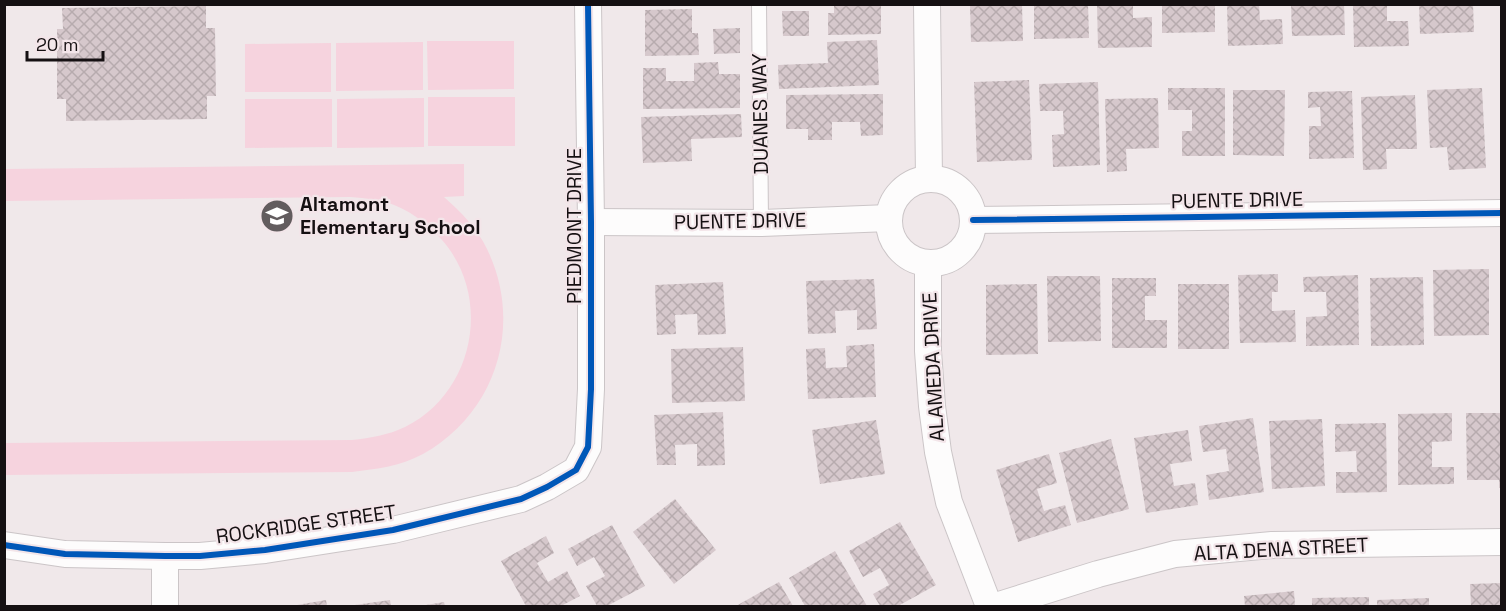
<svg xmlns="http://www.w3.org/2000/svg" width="1506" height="611" font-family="'Space Grotesk',sans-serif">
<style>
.garden{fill:#f6d3de}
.building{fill:url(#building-cross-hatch)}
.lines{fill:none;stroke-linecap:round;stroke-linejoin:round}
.service-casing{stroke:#cbc5c7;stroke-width:16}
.minor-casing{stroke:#cbc5c7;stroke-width:28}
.service{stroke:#fdfcfc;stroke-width:14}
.minor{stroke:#fdfcfc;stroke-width:26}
.cycleway-casing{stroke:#f3e5e9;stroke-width:10}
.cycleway{stroke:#0057b8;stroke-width:6}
.labels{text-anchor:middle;stroke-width:4.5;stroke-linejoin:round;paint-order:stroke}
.street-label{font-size:20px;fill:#151012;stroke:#f3e5e9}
.poi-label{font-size:20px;font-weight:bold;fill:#151012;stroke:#f3e5e9;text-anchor:start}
</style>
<defs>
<pattern id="building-cross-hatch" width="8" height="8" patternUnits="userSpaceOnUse" patternTransform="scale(1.5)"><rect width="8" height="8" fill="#d6c8cc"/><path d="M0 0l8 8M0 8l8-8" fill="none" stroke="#b7abae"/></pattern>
</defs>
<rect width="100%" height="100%" fill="#f0e8ea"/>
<g class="garden">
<path d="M427 41H514V89L428 90Z"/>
<path d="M423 42V90L336 91V43Z"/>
<path d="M331 43V92H245V44Z"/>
<rect x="428" y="97" width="87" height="49"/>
<path d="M424 98V147L337 148V99Z"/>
<path d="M245 99H332V147L245 148Z"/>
<path d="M464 164V196L444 197C461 212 477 228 487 249 524 325 496 413 423 454 401 466 377 469 352 472L5 475V443L352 440C371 438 388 435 405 427 474 393 493 298 442 240 427 223 408 209 386 202 374 199 362 198 350 197L5 201V169Z"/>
</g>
<g class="building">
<path d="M834 4H881V34L828 35V13H834Z"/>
<path d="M970 4H1022L1023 41 971 42Z"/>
<path d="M1034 4H1088L1089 38 1034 39Z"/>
<path d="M1097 4H1133V18L1152 17V47L1098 48Z"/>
<path d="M1162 4H1215V32L1162 33Z"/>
<path d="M1227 4H1259L1260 20 1282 19 1283 44 1228 46Z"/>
<path d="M1291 4H1344L1345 35 1292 36Z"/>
<path d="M1353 4H1387V21H1408L1409 46 1354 47Z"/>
<path d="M1419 4H1473L1474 32 1420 34Z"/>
<path d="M206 6V28H215L216 96H207V119L66 121V99H57V29H63L62 8Z"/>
<path d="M692 9V33H698L699 55 645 56V10Z"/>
<path d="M782 11H809V36H783Z"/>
<path d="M740 28V53L714 54 713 29Z"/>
<path d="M877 40 879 85 779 89 778 65 828 63 827 42Z"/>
<path d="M718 62 719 74H740V108L643 109V68H666V81H694V63Z"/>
<path d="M1029 80 1032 160 977 162 974 82Z"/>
<path d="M1098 82 1100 165 1053 167 1052 135 1064 134 1063 111H1040L1039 84Z"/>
<path d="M1168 88H1225V156H1182V131H1192V110H1168Z"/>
<path d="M1482 88 1486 168 1449 170 1447 147 1430 148 1427 90Z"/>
<path d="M1233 90H1285L1284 156 1233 155Z"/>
<path d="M1352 91 1354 158 1309 159V126H1321L1320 107 1308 108V92Z"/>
<path d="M883 94V135L861 136 860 122H832V140H808V129H786V95Z"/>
<path d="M1415 95 1417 149H1386L1387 169 1363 170 1361 97Z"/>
<path d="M1158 98 1159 148 1126 149 1127 171 1107 172 1105 99Z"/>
<path d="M741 114 742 137 691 139 692 161 643 163 641 117Z"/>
<path d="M1489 269V335L1434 336 1433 270Z"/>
<path d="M1278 274V292H1272V311L1295 310 1296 342 1240 343 1238 275Z"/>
<path d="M1358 275 1359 345 1306 346V317L1327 316 1326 292H1304L1303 277Z"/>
<path d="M1047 276H1100L1101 341 1048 342Z"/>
<path d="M1423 277 1424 345 1371 346 1370 278Z"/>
<path d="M1112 278H1156V296H1145V320H1167V348H1112Z"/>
<path d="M874 279 877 329 857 330V310L835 311 836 333 808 334 806 281Z"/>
<path d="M723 282 726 334 698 335 697 314 675 315 676 334 657 335 655 285Z"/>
<path d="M1037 284 1038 354 986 355V285Z"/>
<rect x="1178" y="284" width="51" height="65"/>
<path d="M874 344 876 397 808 399 806 349 825 348 826 368 847 367 846 346Z"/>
<path d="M743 347 745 401 672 403 671 349Z"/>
<path d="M723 412 725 465 697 466V444L675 445 676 465H657L654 415Z"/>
<path d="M1452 413V441L1432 442V467H1454V484L1398 485V414Z"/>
<path d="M1466 413H1502V488H1499V480H1467Z"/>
<path d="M1253 418 1264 492 1209 500 1206 475 1229 471 1226 449 1203 452 1199 426Z"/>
<path d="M1322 419 1325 486 1272 489 1269 421Z"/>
<path d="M876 420 885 474 820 484 812 430Z"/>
<path d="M1386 423 1387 492 1336 493V472H1357L1356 451 1335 452V424Z"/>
<path d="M1188 430 1192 461 1170 464 1174 486 1195 483 1198 505 1146 513 1134 438Z"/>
<path d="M1111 439 1129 509 1077 523 1059 453Z"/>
<path d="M1049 454 1057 483 1037 489 1044 511 1065 505 1071 525 1018 542 996 470Z"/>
<path d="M675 499 716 550 674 584 633 532Z"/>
<path d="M900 522 936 585 898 606H880L873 594 889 585 880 568 863 577 849 551Z"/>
<path d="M612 525 645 586 607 606H597L586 586 605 576 594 557 577 566 568 549Z"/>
<path d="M546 536 554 553 537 563 548 582 567 571 580 596 561 606H526L501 561Z"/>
<path d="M835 551 867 606H805L789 578Z"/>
<path d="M779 582 793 606H736Z"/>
<path d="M1502 583V606H1471L1470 584Z"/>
<path d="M1294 591 1295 606H1245L1244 596Z"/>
<path d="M1369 597V606H1312V598Z"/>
<path d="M1429 598V606H1377V600Z"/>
<path d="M326 600 327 606H297V605Z"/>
<path d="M390 600 391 606H355V605Z"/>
<path d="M444 602 445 606H426V605Z"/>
</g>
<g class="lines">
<defs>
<path id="service" d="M759 4 761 223"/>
<g id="minor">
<path d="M927 4 929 179"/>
<circle cx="931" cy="221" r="42"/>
<path d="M973 220 1502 213"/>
<path d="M591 222 761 223 889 218"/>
<path d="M928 263V351L932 406 938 452 949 502 989 606"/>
<path d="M4 545 65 554 165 556H200L265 550 393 530 521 499 547 487 576 470 588 447 591 389V222L588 4"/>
<path d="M165 556V606"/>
<path d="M996 606 1098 574 1175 554 1272 545 1502 542"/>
</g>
</defs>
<use href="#service" class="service-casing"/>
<use href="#minor" class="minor-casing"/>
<use href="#service" class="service"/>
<use href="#minor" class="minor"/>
<defs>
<g id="cycleway">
<path d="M973 220 1502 213"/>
<path d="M4 545 65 554 165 556H200L265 550 393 530 521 499 547 487 576 470 588 447 591 389V222L588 4"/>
</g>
</defs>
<use href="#cycleway" class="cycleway-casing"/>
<use href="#cycleway" class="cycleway"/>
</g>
<defs>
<symbol id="school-disc" viewBox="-11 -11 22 22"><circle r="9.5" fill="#625c5e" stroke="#f3e5e9"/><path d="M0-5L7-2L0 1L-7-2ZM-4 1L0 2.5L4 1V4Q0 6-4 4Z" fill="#fff"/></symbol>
</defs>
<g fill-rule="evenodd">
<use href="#school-disc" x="258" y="197" width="38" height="38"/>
</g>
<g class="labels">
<g class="street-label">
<text transform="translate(760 114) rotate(-91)" y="7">DUANES WAY</text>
<text transform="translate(1237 200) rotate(-1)" y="7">PUENTE DRIVE</text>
<text transform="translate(740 221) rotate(-1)" y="7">PUENTE DRIVE</text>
<text transform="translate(574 226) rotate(-90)" y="7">PIEDMONT DRIVE</text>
<text transform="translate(933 367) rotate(-93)" y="7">ALAMEDA DRIVE</text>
<text transform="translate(306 524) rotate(-8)" y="7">ROCKRIDGE STREET</text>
<text transform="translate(1281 549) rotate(-3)" y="7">ALTA DENA STREET</text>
</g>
<g class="poi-label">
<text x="300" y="211">Altamont<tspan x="300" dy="23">Elementary School</tspan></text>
</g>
</g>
<rect width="1506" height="611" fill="none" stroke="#151012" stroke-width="12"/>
<path d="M27 51v9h76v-9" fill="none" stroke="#151012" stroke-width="3"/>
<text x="36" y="51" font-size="18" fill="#151012" stroke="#f3e5e9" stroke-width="4.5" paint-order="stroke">20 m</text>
</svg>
